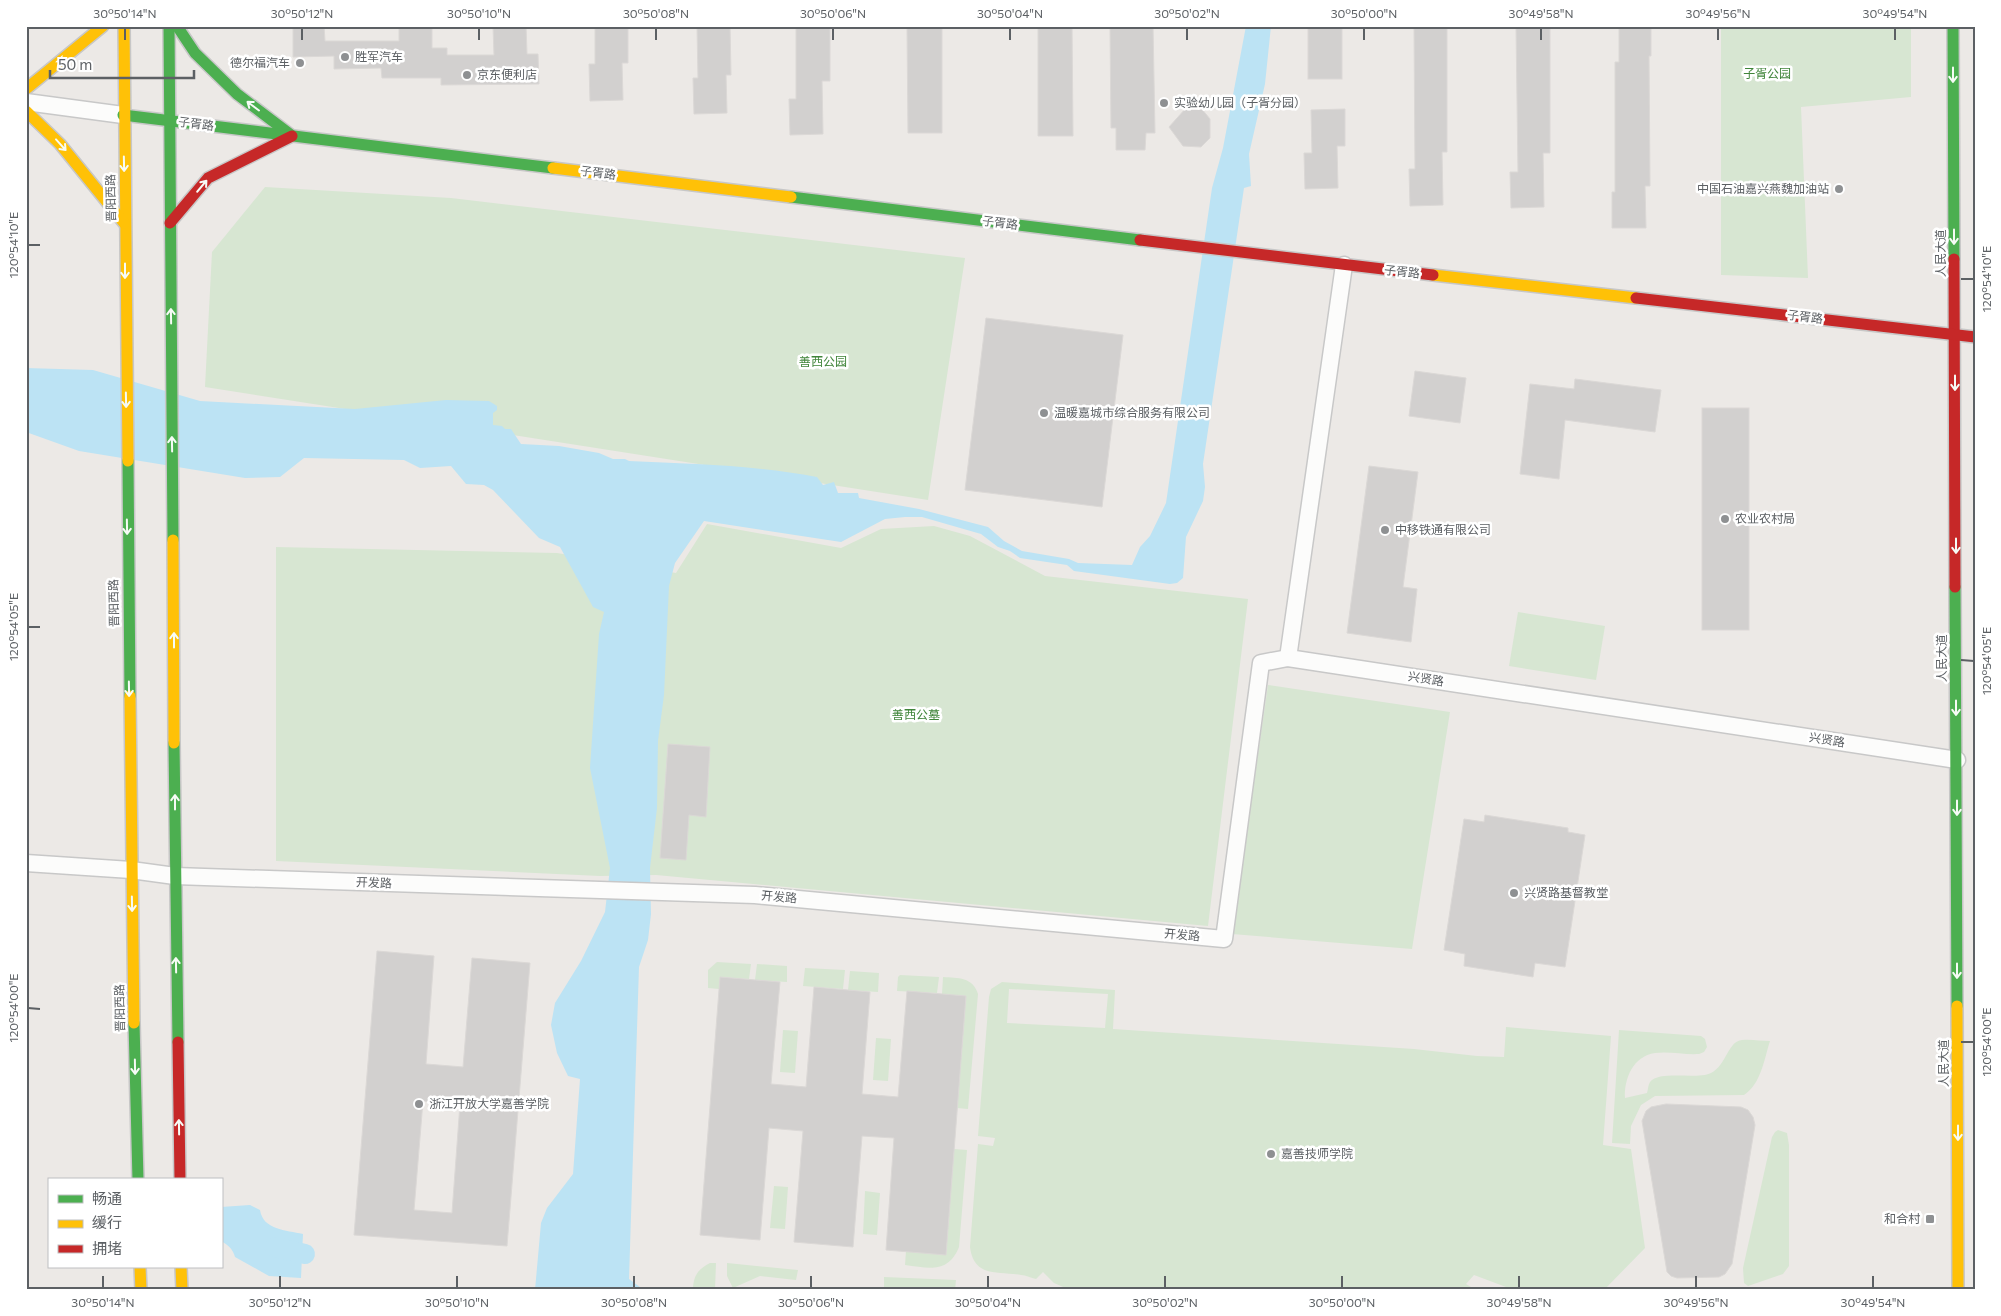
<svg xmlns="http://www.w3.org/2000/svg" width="2001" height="1316" font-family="Commissioner,'Noto Sans SC',sans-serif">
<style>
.green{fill:#d7e6d2;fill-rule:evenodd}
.water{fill:#bce3f4}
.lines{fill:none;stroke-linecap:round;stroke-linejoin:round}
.canal{stroke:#bce3f4;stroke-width:20}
.building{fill:#d2d0cf;stroke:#dbd8d6;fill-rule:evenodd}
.street-casing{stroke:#c8c8c8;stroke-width:19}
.fast-casing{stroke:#c7c7c7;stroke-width:14}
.slow-casing{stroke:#c7c7c7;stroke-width:14}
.jam-casing{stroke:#c7c7c7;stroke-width:14}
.street{stroke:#fcfcfb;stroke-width:16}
.fast{stroke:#4caf50;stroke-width:11}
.slow{stroke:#ffc107;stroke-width:11}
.jam{stroke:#c62828;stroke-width:11}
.oneway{stroke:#f6fbf6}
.ticks{fill:none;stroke:#5c6064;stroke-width:2}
.poi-dot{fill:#8e9092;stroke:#fff;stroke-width:2}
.labels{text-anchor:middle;stroke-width:5;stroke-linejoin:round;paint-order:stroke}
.poi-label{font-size:12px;fill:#5c6064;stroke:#fff;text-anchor:start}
.park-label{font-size:12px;fill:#40853a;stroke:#fff}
.street-label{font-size:12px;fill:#5c6064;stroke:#fff}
.neatline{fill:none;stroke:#5c6064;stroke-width:2}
.ticks-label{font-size:12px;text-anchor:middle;fill:#5c6064}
</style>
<rect width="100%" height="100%" fill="#ece9e6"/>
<g class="green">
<path d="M1721 26H1911V97L1801 107 1808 278 1721 275Z"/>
<path d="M265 187 451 198 965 258 928 500 205 387 212 252Z"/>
<path d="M707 524 841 548 881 529 934 526 970 536 1045 576 1248 599 1208 926 656 875 600 876 276 861V547L557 553 676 573Z"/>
<path d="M1518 612 1605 626 1596 680 1509 666Z"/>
<path d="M1268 685 1450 712 1412 949 1232 934Z"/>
<path d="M717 962 751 964 749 979 720 977 719 989 708 988V970Z"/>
<path d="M757 964 787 966V982L755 980Z"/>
<path d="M805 968 845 970 843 989 803 986Z"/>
<path d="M850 971 879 973 878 992 848 990Z"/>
<path d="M900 975 939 977 937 993 897 991 898 977Z"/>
<path d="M943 977C958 978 973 977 978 994L968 1109 957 1108 966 996 942 994Z"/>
<path d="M1002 982 1115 990 1113 1029 1414 1049 1477 1056 1504 1057 1506 1027 1611 1036 1603 1145 1631 1149 1645 1248 1604 1290H1514L1474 1275 1466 1284 1476 1290H1070L1054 1283 1043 1272 1036 1279C1031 1278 1026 1275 1021 1275 998 1271 974 1278 970 1247L978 1144 993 1146 995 1138 978 1136 989 997 991 989ZM1009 989 1108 994 1105 1028 1007 1023Z"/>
<path d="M783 1030 798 1031 795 1073 780 1072Z"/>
<path d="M1619 1030 1701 1036 1705 1039 1707 1047 1704 1052 1699 1054C1685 1055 1669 1051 1655 1053 1633 1056 1624 1079 1625 1098L1647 1093C1648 1090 1648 1085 1650 1082 1660 1070 1696 1080 1711 1073 1726 1066 1728 1041 1742 1040 1751 1039 1761 1041 1770 1041 1764 1060 1761 1084 1744 1095L1655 1096 1641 1105 1631 1126 1630 1144 1612 1143Z"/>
<path d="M876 1038 891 1039 888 1081 873 1080Z"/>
<path d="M1778 1130 1787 1133 1789 1145V1266L1783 1274 1748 1286 1744 1283 1743 1268 1772 1137 1775 1132Z"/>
<path d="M954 1149 967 1150 959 1247C948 1274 929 1268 905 1265L906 1251 946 1254Z"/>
<path d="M774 1186 788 1187 785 1229 770 1228Z"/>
<path d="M865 1191 880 1193 877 1235 863 1234Z"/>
<path d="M710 1263H716L715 1290H693C693 1276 698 1269 710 1263Z"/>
<path d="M727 1263 798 1270 796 1280 760 1276 733 1288 727 1276Z"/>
<path d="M884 1277 956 1280 955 1290 884 1288Z"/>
</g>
<g class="water">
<path d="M1246 26H1271L1265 84 1249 154 1251 186 1244 188 1203 464 1205 487 1203 501 1186 537 1183 578 1177 583 1170 584 1074 571 1067 565 1020 558 1010 551 998 547 981 534 922 517H905L885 519 841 542 704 521 675 563 669 586 664 695 658 741 657 808 650 868 651 914 648 940 639 967 629 1279 644 1290H535L541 1223 547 1208 573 1174 580 1079 568 1076 557 1053 551 1025 555 1003 581 961 605 912 610 868 590 768 599 634 604 612 593 607 560 547 539 538 493 490 484 485 466 484 451 466 420 468 404 460 304 458 280 477 245 478 79 451 26 432V368L93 370 200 401 355 409 446 400 489 401 497 406V410L493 413V425L502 426 505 429H511L521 444 559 446 599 453 613 459H625L629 461C692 464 755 465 817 477L823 485 834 482 838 493H858L859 498 919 509 988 527 1004 541 1022 551 1069 559 1078 563 1132 565 1140 547 1150 536 1166 503 1212 188 1223 148Z"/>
<path d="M250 1205 260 1210C263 1230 286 1230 303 1234L301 1278 269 1276 235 1257C233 1249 228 1245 221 1241V1207Z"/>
</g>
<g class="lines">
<path class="canal" d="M275 1247 305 1254"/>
</g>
<g class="building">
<path d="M293 26H324L325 41H399V26H432V48H447V55H494L493 26H526L527 54H538L539 84 441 85V78H382L381 68 334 69V56L293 57Z"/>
<path d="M595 26H628V63H622L623 100 590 101 589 64H595Z"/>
<path d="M697 26H730L731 75H726L727 113 694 114 693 78H698Z"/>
<path d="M796 26H830V81H822L823 134 790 135 789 99H796Z"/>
<path d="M907 26H942V133H908Z"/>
<path d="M1038 26H1072L1073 136H1038Z"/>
<path d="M1110 26H1153L1155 133H1146L1145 150H1116V128H1111Z"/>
<rect x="1308" y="26" width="34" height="53"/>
<path d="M1414 26H1447V152H1442L1443 205 1410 206 1409 169H1415Z"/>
<path d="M1516 26H1550V153H1543L1544 207 1511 208 1510 172H1518Z"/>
<path d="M1619 26H1651V56H1649L1650 186H1645L1646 228H1612V192H1615V62H1619Z"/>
<path d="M1186 108H1201L1210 119V138L1201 147 1183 146 1169 127Z"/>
<path d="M1345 109V146H1337L1338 188 1305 189 1304 153H1312L1311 110Z"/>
<path d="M986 318 1123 335 1102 507 965 490Z"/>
<path d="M1415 371 1466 378 1460 423 1409 416Z"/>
<path d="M1575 379 1661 390 1655 432 1565 420 1559 479 1520 474 1530 384 1574 389Z"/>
<rect x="1702" y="408" width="47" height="222"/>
<path d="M1369 466 1418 472 1403 587 1417 589 1411 642 1347 633Z"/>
<path d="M668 744 710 747 706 817 689 815 686 860 660 858Z"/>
<path d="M1485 815 1568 828V832L1585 835 1565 967 1535 963 1533 977 1464 966 1465 954 1444 950 1464 819 1484 822Z"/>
<path d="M377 951 434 956 426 1064 463 1067 472 958 530 963 507 1246 354 1235ZM423 1101 460 1104 452 1213 414 1210Z"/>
<path d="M720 977 780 982 771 1084 806 1087 814 987 870 992 862 1094 898 1097 907 991 966 996 946 1255 886 1250 894 1138 862 1136 853 1247 794 1242 803 1131 769 1128 760 1240 700 1235Z"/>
<path d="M1666 1104 1741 1107 1748 1110 1753 1117 1755 1125 1732 1264 1725 1274 1719 1277 1677 1278 1671 1276 1667 1272 1642 1121 1646 1111 1651 1107Z"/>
</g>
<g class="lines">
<defs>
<g id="street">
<path d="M26 102 123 115"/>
<path d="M1344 265 1288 658 1957 760"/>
<path d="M26 863 131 870 175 876 755 895 1224 939 1261 663 1288 658"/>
</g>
<g id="fast">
<path d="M169 26 173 540"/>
<path d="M177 26 195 53 237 94 291 135"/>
<path d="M1953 26 1954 259"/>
<path d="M123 115 553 168"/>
<path d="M791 197 1140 240"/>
<path d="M128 461 130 696"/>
<path d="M1955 587 1957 1006"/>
<path d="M174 743 178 1042"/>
<path d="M134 1023 138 1180"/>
</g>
<g id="slow">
<path d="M124 26 128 461"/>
<path d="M26 89 103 26"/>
<path d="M26 111 60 144 124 223"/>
<path d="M553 168 791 197"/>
<path d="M1433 275 1636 298"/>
<path d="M173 540 174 743"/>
<path d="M130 696 134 1023"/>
<path d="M1957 1006 1958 1290"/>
<path d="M140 1267 141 1290"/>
<path d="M181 1267 182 1290"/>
</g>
<g id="jam">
<path d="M170 223 208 178 292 136"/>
<path d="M1140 240 1433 275"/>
<path d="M1954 259 1955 587"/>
<path d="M1636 298 1975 337"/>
<path d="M178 1042 180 1180"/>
</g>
</defs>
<use href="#street" class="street-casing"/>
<use href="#fast" class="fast-casing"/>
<use href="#slow" class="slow-casing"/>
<use href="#jam" class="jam-casing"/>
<use href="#street" class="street"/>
<use href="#fast" class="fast"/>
<use href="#slow" class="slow"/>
<use href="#jam" class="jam"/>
</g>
<defs><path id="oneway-shaft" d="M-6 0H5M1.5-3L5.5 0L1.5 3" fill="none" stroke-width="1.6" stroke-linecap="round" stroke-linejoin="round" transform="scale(1.25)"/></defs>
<g class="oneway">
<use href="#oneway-shaft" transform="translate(1953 75) rotate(90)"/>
<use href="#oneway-shaft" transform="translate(253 106) rotate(-143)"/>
<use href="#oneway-shaft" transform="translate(61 145) rotate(48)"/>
<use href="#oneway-shaft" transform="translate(124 164) rotate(89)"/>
<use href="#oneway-shaft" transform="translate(202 186) rotate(-50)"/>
<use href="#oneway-shaft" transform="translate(1954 237) rotate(90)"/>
<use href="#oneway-shaft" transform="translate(125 271) rotate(90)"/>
<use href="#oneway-shaft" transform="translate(171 316) rotate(-91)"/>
<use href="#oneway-shaft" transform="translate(1955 383) rotate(90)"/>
<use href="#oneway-shaft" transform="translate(126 400) rotate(89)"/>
<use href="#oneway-shaft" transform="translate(172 444) rotate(-91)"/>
<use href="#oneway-shaft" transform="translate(127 527) rotate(89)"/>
<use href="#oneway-shaft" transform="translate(1956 546) rotate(90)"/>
<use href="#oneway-shaft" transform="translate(174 640) rotate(-90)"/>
<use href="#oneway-shaft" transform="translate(129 689) rotate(89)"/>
<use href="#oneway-shaft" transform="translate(1956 708) rotate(90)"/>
<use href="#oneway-shaft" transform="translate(175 802) rotate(-90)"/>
<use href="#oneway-shaft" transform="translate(1957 808) rotate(90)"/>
<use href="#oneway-shaft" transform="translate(132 904) rotate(89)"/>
<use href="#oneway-shaft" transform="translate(176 965) rotate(-91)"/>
<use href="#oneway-shaft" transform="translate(1957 971) rotate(90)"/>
<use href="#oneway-shaft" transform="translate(135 1067) rotate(89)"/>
<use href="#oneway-shaft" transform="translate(179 1127) rotate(-91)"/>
<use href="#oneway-shaft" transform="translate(1958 1133) rotate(90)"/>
</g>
<path class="ticks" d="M125 40V28M302 40V28M479 40V28M656 40V28M833 40V28M1010 40V28M1187 40V28M1364 40V28M1541 40V28M1718 40V28M1895 40V28M28 245H40M1961 279H1974M28 627H40M1961 660 1974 661M28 1008 40 1009M1961 1042H1974M103 1288V1276M280 1288V1276M457 1288V1276M634 1288V1276M811 1288V1276M988 1288V1276M1165 1288V1276M1342 1288V1276M1519 1288V1276M1696 1288V1276M1873 1288V1276"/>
<g class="poi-dot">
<circle cx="345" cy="57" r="5"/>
<circle cx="300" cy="63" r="5"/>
<circle cx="467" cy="75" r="5"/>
<circle cx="1164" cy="103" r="5"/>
<circle cx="1839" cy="189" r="5"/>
<circle cx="1044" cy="413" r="5"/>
<circle cx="1725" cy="519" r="5"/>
<circle cx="1385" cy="530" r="5"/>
<circle cx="1514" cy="893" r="5"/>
<circle cx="419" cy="1104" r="5"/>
<circle cx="1271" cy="1154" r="5"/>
<rect x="1925" y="1214" width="10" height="10" rx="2.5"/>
</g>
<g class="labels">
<g class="poi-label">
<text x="355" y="61">胜军汽车</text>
<text x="290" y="67" text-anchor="end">德尔福汽车</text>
<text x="477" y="79">京东便利店</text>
<text x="1174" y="107">实验幼儿园（子胥分园）</text>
<text x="1829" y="193" text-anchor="end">中国石油嘉兴燕魏加油站</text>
<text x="1054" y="417">温暖嘉城市综合服务有限公司</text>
<text x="1735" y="523">农业农村局</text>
<text x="1395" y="534">中移铁通有限公司</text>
<text x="1524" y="897">兴贤路基督教堂</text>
<text x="429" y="1108">浙江开放大学嘉善学院</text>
<text x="1281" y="1158">嘉善技师学院</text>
<text x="1920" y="1223" text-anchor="end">和合村</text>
</g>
<g class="park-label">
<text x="1767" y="78">子胥公园</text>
<text x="823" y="366">善西公园</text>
<text x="916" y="719">善西公墓</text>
</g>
<g class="street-label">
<text transform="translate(196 124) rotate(7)" y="4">子胥路</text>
<text transform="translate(598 173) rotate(7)" y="4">子胥路</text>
<text transform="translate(111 198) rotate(-91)" y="4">晋阳西路</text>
<text transform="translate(1000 223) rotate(7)" y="4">子胥路</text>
<text transform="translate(1941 253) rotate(-90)" y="4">人民大道</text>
<text transform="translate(1402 272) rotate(6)" y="4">子胥路</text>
<text transform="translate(1805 317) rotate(7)" y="4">子胥路</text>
<text transform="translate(114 603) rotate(-91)" y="4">晋阳西路</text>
<text transform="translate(1942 658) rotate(-90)" y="4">人民大道</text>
<text transform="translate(1426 679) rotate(9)" y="4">兴贤路</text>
<text transform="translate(1827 740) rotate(9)" y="4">兴贤路</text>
<text transform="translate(374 883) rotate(2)" y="4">开发路</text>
<text transform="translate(779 897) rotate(5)" y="4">开发路</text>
<text transform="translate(1182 935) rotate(5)" y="4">开发路</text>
<text transform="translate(120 1008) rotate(-91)" y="4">晋阳西路</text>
<text transform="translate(1944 1063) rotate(-90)" y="4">人民大道</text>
</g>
</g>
<rect width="2001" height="1316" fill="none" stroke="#ffffff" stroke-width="55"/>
<rect x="48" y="1178" width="175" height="90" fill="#ffffff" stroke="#bebfc1"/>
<rect x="58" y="1195" width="25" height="8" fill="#4caf50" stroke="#bebfc1"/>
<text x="92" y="1204" font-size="15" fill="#5c6064">畅通</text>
<rect x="58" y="1220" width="25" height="8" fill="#ffc107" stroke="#bebfc1"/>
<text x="92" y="1228" font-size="15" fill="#5c6064">缓行</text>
<rect x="58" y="1245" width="25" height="8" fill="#c62828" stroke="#bebfc1"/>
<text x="92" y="1254" font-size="15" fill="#5c6064">拥堵</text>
<path d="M50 70v8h144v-8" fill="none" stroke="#5c6064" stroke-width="2.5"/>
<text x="58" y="70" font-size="15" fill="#5c6064" stroke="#ffffff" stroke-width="4" paint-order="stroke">50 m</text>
<rect x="28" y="28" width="1946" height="1260" class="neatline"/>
<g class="ticks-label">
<text x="125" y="18">30°50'14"N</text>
<text x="302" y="18">30°50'12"N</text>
<text x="479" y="18">30°50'10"N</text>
<text x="656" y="18">30°50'08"N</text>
<text x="833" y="18">30°50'06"N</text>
<text x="1010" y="18">30°50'04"N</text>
<text x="1187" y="18">30°50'02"N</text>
<text x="1364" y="18">30°50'00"N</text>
<text x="1541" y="18">30°49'58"N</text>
<text x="1718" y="18">30°49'56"N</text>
<text x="1895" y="18">30°49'54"N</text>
<text transform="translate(14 245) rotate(-90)" y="4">120°54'10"E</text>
<text transform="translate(1987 279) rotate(-90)" y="4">120°54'10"E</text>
<text transform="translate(14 627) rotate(-90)" y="4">120°54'05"E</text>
<text transform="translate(1987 661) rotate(-90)" y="4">120°54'05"E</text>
<text transform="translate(14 1008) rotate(-90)" y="4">120°54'00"E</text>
<text transform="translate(1987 1042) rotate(-90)" y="4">120°54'00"E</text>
<text x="103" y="1307">30°50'14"N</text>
<text x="280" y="1307">30°50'12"N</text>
<text x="457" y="1307">30°50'10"N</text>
<text x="634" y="1307">30°50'08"N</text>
<text x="811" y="1307">30°50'06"N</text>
<text x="988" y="1307">30°50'04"N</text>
<text x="1165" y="1307">30°50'02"N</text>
<text x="1342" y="1307">30°50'00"N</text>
<text x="1519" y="1307">30°49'58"N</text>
<text x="1696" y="1307">30°49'56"N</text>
<text x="1873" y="1307">30°49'54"N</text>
</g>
</svg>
